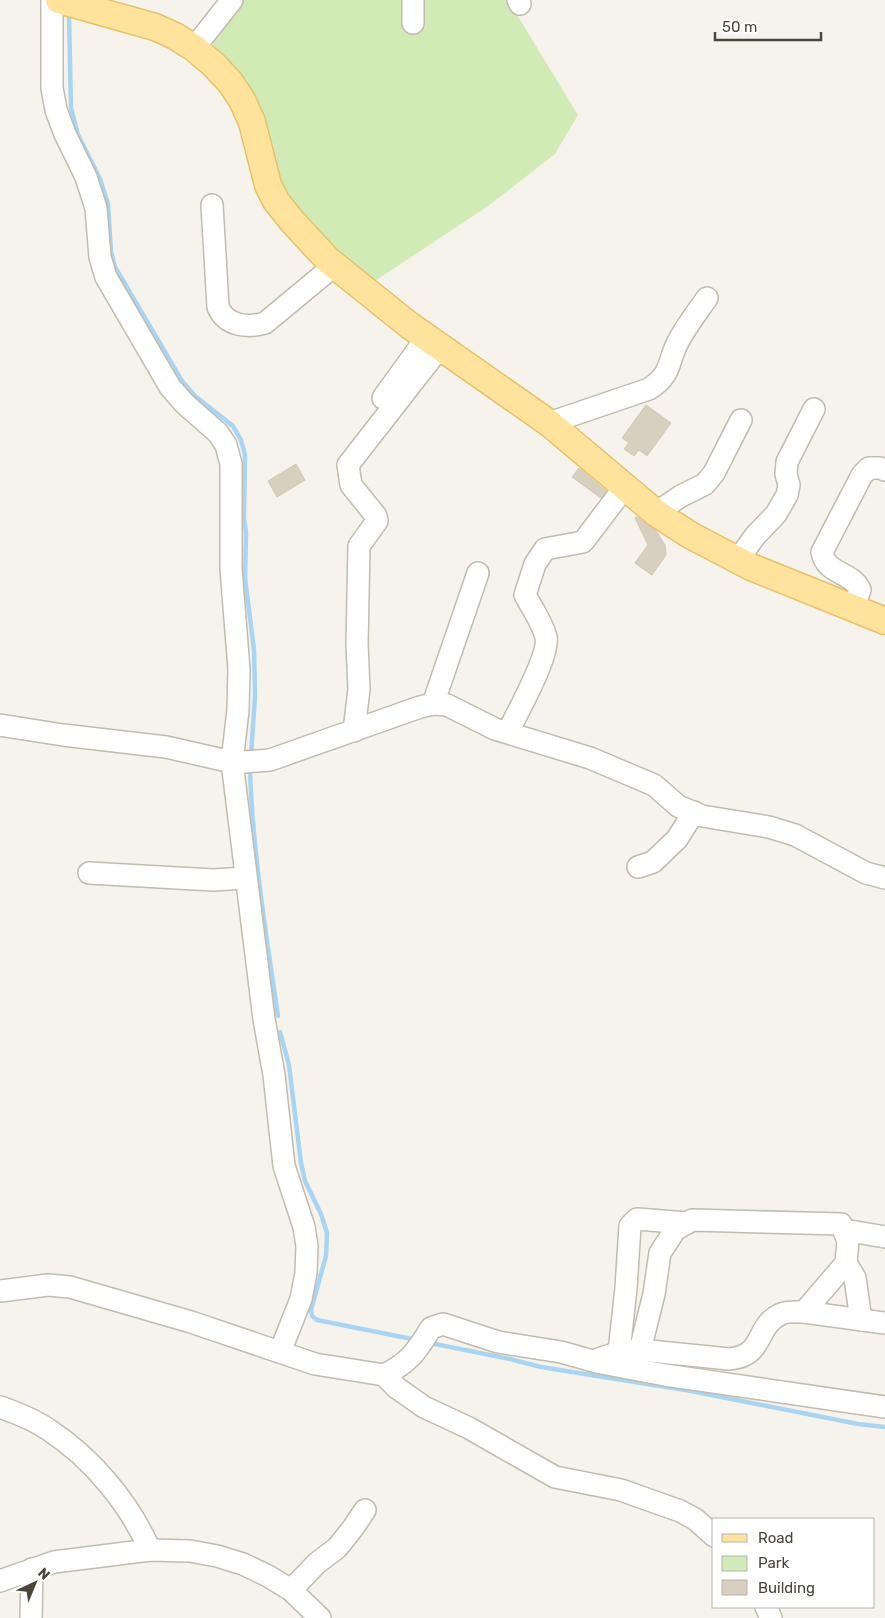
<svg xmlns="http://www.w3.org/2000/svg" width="885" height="1618" font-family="Rubik,sans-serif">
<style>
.green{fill:#d2eab5}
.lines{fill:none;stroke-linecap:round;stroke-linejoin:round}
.stream{stroke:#a9d4f2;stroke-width:4.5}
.building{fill:#d8cfc1;stroke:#d3c7b4}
.minor-casing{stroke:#c2bbae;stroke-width:24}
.major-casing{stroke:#e6c16a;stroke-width:29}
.minor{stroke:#fff;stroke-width:21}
.major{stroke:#ffe39c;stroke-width:26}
</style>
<rect width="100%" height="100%" fill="#f6f3ec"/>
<path class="green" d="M240 0H508L578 115 555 154 488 206 369 285 285 200 261 108C250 82 232 65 213 46L219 25Z"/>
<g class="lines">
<g class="stream">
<path d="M69 16 71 108 78 135 100 179 108 204 111 252 115 267 182 381 195 396 233 426 241 440 245 455 244 519 246 533 245 578 254 650 255 696 251 755"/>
<path d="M250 772C253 853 266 935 278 1016"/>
<path d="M280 1032 289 1065 301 1163 305 1181 321 1214 327 1233 326 1256 311 1310 312 1316 317 1320 412 1339"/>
<path d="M435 1344 510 1359 541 1367 691 1391 858 1424 885 1427"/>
</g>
</g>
<g class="building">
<path d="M646 405 671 423 647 456 639 450 634 456 624 449 629 443 622 438Z"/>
<path d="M296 464 305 480 277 497 268 481Z"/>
<path d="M579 468 606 491 601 498 572 477Z"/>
<path d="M637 517 656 531 665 545 666 555 652 575 635 563 648 545 635 518Z"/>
</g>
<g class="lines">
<defs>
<g id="minor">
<path d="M52 0V88L56 110 65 134 86 177 96 208 100 257 106 277 170 387 185 404 218 433 226 445 231 464V569L239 669 238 710 232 762 264 1019 274 1075 284 1166 304 1227 307 1246 306 1273 301 1299 280 1352"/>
<path d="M518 0 520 4"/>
<path d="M413 23V0"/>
<path d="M194 48 232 0"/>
<path d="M212 205 218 307C226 326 247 328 265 323L335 265"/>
<path d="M383 398 427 337"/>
<path d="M549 423 649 389C673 374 667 361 679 340 687 325 698 311 707 298"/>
<path d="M656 513 681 496 705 484 714 473 741 420"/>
<path d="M738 560 755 536 776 514 787 495 789 485 786 474 787 462 814 409"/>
<path d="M854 607 860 590C852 571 826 575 822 552L862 475 869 468H880L885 470"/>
<path d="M433 704 478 573"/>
<path d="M0 725 63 735 166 747 232 762H244L270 760 420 707 433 704 447 705 495 729 590 758 654 785 678 806 702 816 769 827 795 835 866 873 885 878"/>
<path d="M354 731 359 689 357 644 359 546 377 521 376 516 351 485 348 465 440 347"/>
<path d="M508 732C517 713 550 655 546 637 542 622 532 608 525 595L535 564 545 549 583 542 624 488"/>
<path d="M638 867 653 862 677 839 694 812"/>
<path d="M89 873 213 880 246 878"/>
<path d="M844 1230 885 1237"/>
<path d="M846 1263 855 1278 861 1320"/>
<path d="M0 1291 48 1285 70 1287 191 1322 315 1364 384 1375 397 1388 424 1407 469 1428 555 1477 621 1490 680 1511 695 1519 714 1536"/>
<path d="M804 1312 885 1323"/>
<path d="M619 1352 626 1288 630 1226 637 1219 687 1223"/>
<path d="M596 1362 665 1375 885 1407"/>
<path d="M384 1375C409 1363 417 1351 431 1328L443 1324 498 1342 561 1352 593 1361 619 1352 640 1350 729 1359C766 1356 754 1326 781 1314 788 1311 797 1312 804 1312L846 1263 848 1241 841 1224 692 1220 675 1230 660 1253 654 1294 640 1350"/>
<path d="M0 1407C17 1413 35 1420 49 1430 93 1459 129 1503 150 1550"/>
<path d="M0 1581 54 1562 150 1550 190 1551 217 1556 243 1564 268 1576 291 1590 320 1618"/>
<path d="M291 1590 317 1563 337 1548 353 1528 365 1510"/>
<path d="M766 1607 771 1618"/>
<path d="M31 1618 32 1569"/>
</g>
<path id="major" d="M59 0 155 27 175 36 194 48 213 64 230 82 242 100 252 122 268 185 276 201 292 221 328 260 409 325 549 423 656 513 690 535 751 567 885 621"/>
</defs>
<use href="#minor" class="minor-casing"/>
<use href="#major" class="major-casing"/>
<use href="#minor" class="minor"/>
<use href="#major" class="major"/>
</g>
<rect x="712" y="1518" width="162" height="90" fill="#ffffff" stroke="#b7b4b0"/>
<rect x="722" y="1534" width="25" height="8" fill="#ffe39c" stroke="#b7b4b0"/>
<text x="758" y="1543" font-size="15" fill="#4b4439">Road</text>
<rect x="722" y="1556" width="25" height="15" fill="#d2eab5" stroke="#b7b4b0"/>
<text x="758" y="1568" font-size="15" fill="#4b4439">Park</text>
<rect x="722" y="1580" width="25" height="15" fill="#d8cfc1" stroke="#b7b4b0"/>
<text x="758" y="1593" font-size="15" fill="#4b4439">Building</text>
<g transform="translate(35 1583) rotate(44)" stroke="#ffffff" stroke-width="4" paint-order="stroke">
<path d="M0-4L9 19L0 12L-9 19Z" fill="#4b4439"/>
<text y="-8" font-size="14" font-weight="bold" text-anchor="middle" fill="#4b4439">N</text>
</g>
<path d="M715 32v8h106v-8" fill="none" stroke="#4b4439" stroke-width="2.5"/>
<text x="722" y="32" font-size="15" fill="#4b4439" stroke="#ffffff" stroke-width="4" paint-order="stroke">50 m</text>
</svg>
